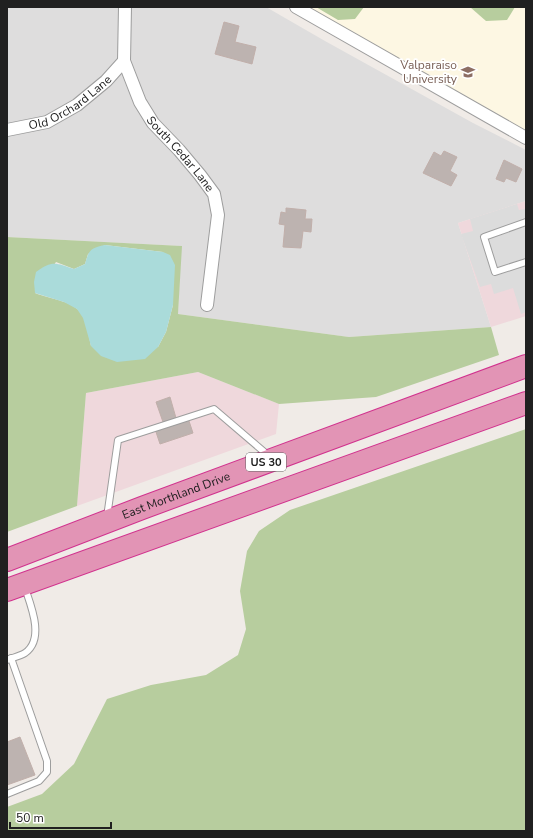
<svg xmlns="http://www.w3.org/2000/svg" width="533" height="838" font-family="'Nunito Sans',sans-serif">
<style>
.residential{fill:#dedddd}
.commercial{fill:#efd8dc}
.education{fill:#fdf7e3}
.forest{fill:#b7cd9e;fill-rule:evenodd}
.parking{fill:#dcdcdc}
.water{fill:#aadbda}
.building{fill:#bdb3b0;stroke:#c1afaa}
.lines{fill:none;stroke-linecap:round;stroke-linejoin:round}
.lane-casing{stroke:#9d9d9d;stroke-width:8}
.street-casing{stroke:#9d9d9d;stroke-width:14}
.highway-casing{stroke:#d1328e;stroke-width:24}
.lane{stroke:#fff;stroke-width:6}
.street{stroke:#fff;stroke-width:12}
.highway{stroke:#e294b5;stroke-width:22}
.labels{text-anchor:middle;stroke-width:3.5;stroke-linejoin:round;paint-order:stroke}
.shield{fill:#fff;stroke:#636363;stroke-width:1}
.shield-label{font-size:11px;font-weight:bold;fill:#202020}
.education-label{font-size:12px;fill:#785e54;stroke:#fff;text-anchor:end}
.street-label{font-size:12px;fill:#202020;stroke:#fff}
</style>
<rect width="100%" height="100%" fill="#f0ebe7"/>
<path class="residential" d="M7 7H266L325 41 473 123 526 150V201L458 223 491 327 349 337 178 314 181 246 7 237Z"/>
<g class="commercial">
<path d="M526 201V316L491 327 458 223Z"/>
<path d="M198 372 279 404 276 434 77 506 86 393Z"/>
</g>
<path class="education" d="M296 7H526V138Z"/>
<g class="forest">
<path d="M316 7H364L355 19 338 20Z"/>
<path d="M470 7H515L507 20 486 21Z"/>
<path d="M7 237 182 246 178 314 349 337 491 327 499 355 376 397 279 404 198 372 86 393 77 506 7 532ZM105 245 163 252 173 305 166 332 158 347 91 346C89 337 87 327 84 318 76 300 51 300 35 293L56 262 74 269 85 264 88 254Z"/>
<path d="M526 429V831H7V807L42 794 74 764 107 699 151 685 206 675 238 655 246 629 240 591 247 551 259 531 290 510Z"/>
</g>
<path class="parking" d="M517 204 519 210 525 209 526 206V312L521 314 513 288 494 294 491 284 480 287 461 234 473 231 470 219Z"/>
<path class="water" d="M105 245 163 252 170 255 175 265 173 305 166 332 158 347 145 359 117 362 101 356 91 346 83 318 77 309 64 302 35 293 34 282 36 272C52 260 56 263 74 269L85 264C89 250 90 248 105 245Z"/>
<g class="building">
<path d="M224 22 239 26 235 42 256 47 252 64 215 54Z"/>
<path d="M444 151 457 157 450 171 457 175 451 186 423 173 434 152 441 156Z"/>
<path d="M504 160 522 169 516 182 506 178 504 182 496 179Z"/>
<path d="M286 208 306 210 305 219H312L311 232 303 231 301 248 283 247 285 225 279 224 281 212 286 213Z"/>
<path d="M170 397 176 418 163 422 156 402Z"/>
<path d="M188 418 193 433 160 444 155 429Z"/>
<path d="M20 737 35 775 7 785V742Z"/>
</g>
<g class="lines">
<defs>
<g id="lane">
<path d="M526 222 484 237 495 272 526 262"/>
<path d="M107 517 118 440 214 409 269 456"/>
<path d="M7 660C12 658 20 656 25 653 45 639 31 606 25 588"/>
<path d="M7 794 39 781 47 772V761L11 658"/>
</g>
<g id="street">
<path id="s1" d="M125 7 124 61 140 102 153 123 179 150 200 175 214 194 218 215 207 305"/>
<path d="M296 7 526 138"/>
<path id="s2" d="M7 130 47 122 77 105 106 81 124 61"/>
</g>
<g id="highway">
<path id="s3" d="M7 560 142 508 526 366"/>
<path d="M7 590 526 403"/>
</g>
</defs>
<use href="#lane" class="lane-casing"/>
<use href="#street" class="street-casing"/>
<use href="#highway" class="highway-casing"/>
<use href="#lane" class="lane"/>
<use href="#street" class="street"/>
<use href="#highway" class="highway"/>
</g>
<defs>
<symbol id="university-bare" viewBox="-9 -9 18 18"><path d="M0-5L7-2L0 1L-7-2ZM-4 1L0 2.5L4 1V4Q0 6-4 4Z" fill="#8d6e63" stroke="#fff" stroke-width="2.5" paint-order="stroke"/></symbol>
</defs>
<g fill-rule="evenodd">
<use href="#university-bare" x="458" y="62" width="20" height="20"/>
</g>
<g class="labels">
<rect class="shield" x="246" y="453" width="40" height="18" rx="3"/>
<g class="shield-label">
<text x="266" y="466">US 30</text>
</g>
<g class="education-label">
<text x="457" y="69">Valparaiso<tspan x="457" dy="14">University</tspan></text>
</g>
<g class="street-label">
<text dy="4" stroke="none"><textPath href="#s2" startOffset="70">Old Orchard Lane</textPath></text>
<text dy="4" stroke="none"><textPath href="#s1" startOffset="164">South Cedar Lane</textPath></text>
<text dy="4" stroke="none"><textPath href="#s3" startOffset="181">East Morthland Drive</textPath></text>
</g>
</g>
<rect width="533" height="838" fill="none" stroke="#202020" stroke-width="16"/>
<path d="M10 822v6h101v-6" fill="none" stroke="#202020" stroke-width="2"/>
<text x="16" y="822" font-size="12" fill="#202020" stroke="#ffffff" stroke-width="3" paint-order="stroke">50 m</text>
</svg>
